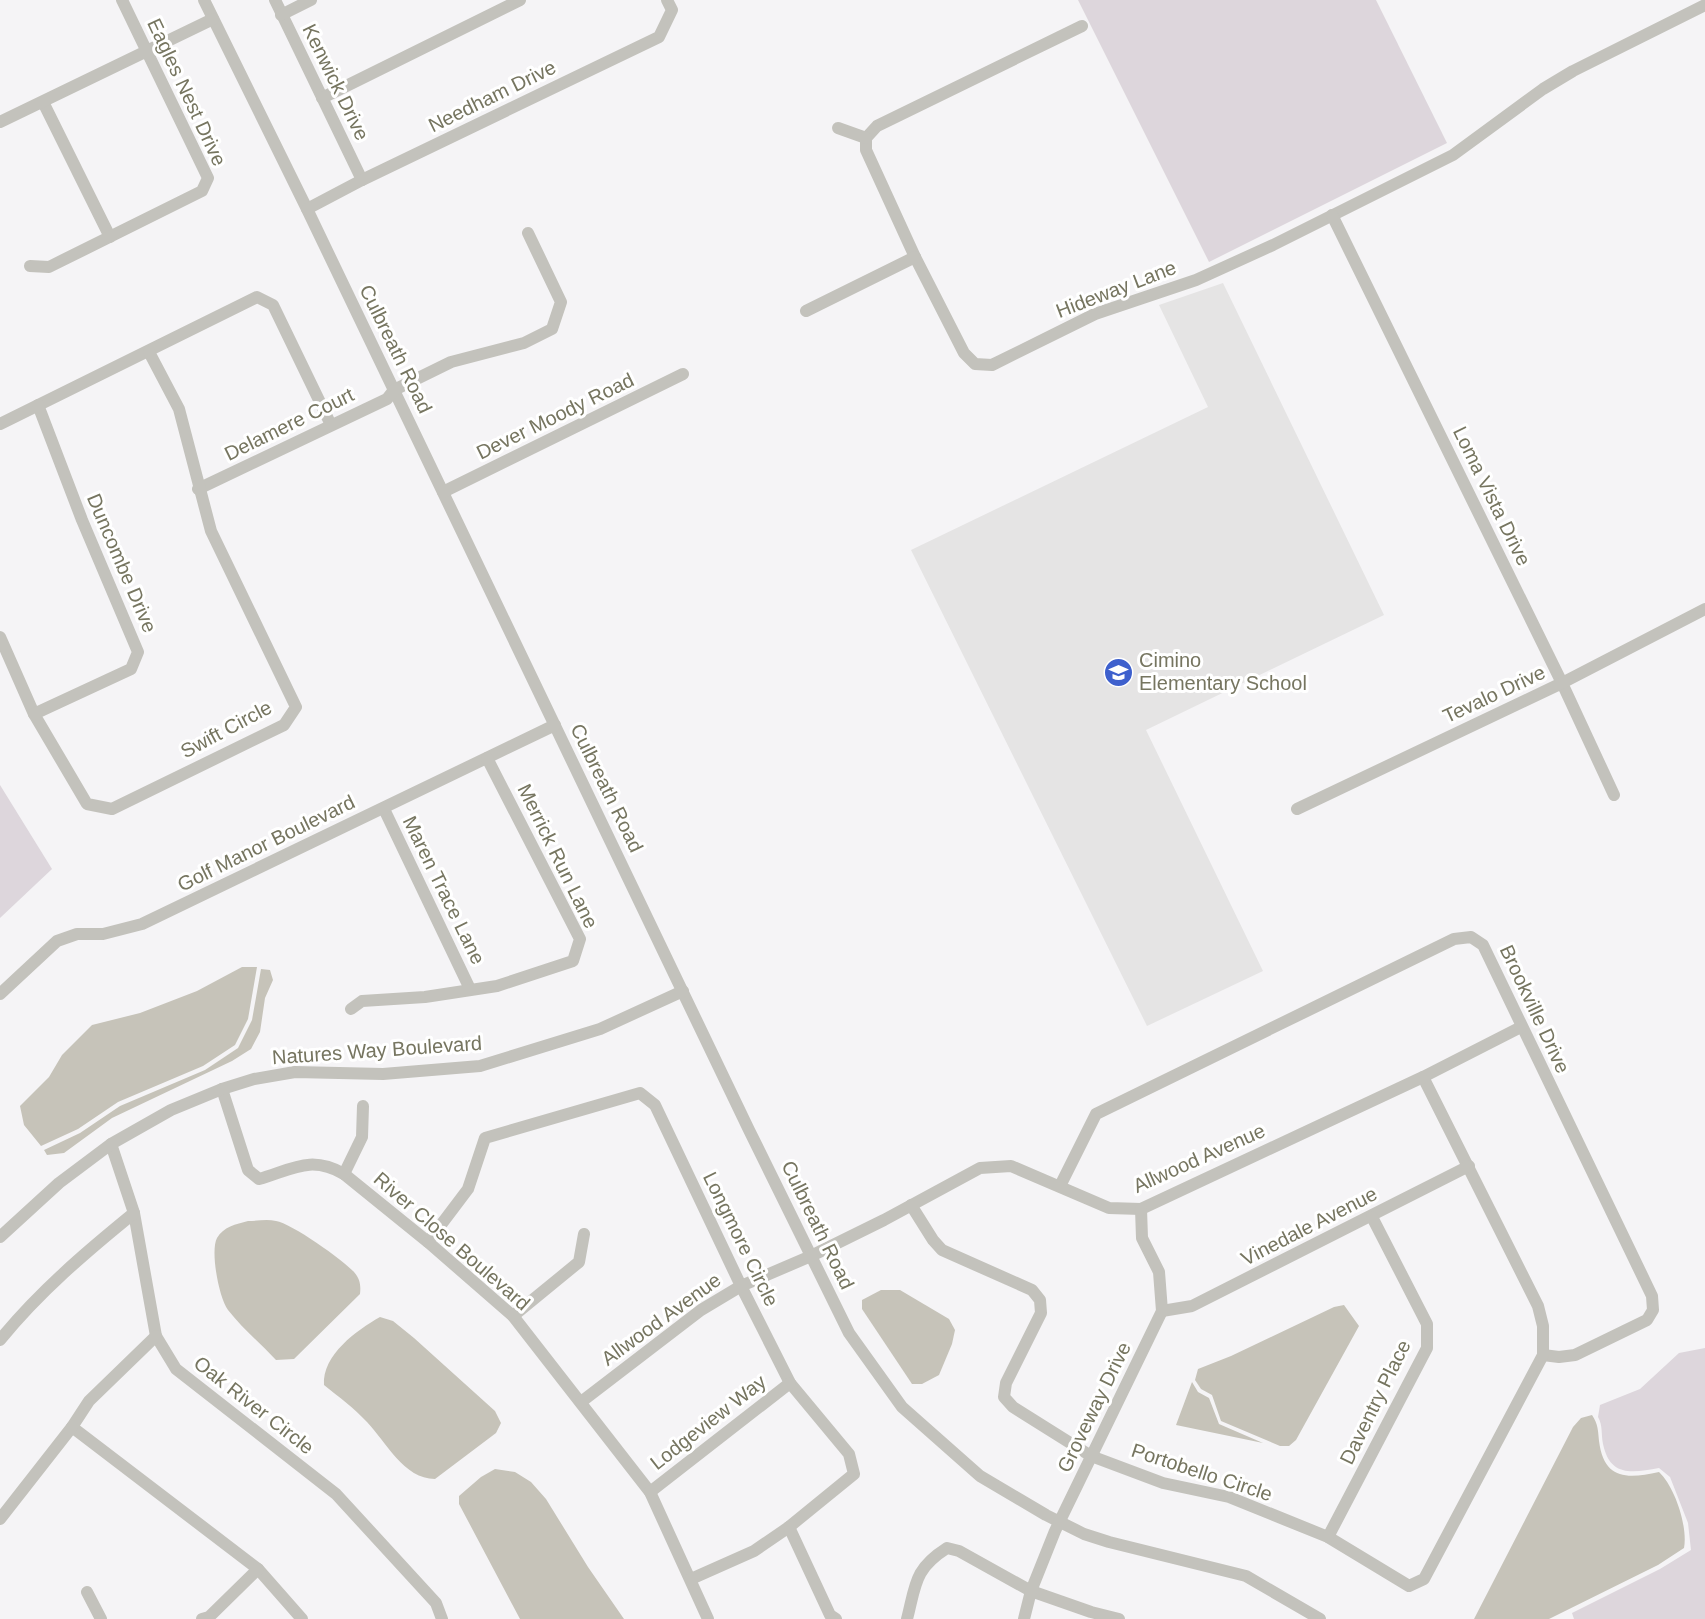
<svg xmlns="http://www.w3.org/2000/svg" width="1705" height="1619" font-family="Helvetica,sans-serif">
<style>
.built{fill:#e5e4e4}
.green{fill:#ddd6dc}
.water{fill:#c6c3b9}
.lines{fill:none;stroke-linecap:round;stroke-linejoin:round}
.minor{stroke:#c3c2bc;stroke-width:12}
.labels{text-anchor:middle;stroke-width:6;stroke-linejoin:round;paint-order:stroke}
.street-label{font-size:20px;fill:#767560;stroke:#fff}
.poi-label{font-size:20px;fill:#767560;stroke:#fff;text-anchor:start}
</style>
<rect width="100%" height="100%" fill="#f5f4f6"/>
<path class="built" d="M1223 283 1384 615 1146 730 1263 971 1147 1026 911 550 1208 407 1159 305Z"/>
<g class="green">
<path d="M1078 0H1376L1447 143 1209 262Z"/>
<path d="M0 785 52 869 0 918Z"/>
<path d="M1705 1348V1619H1574L1572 1613 1660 1569 1691 1550 1688 1523 1670 1477 1659 1468C1632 1473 1610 1477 1603 1444 1601 1434 1603 1426 1598 1417L1600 1405 1640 1389 1679 1353Z"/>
</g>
<g class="water">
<path d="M242 967H257L248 1019 235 1045 203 1066 118 1102 78 1129 41 1146 24 1125 20 1106 49 1077 62 1055 92 1025 140 1013 197 991Z"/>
<path d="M261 969 270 970 273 980 265 998 260 1032 251 1049 232 1061 112 1118 64 1153 47 1155 44 1150 80 1133 120 1106 205 1070 238 1048 252 1020Z"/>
<path d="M248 1221C257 1221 267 1219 276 1221 291 1223 343 1260 354 1272 360 1279 361 1285 360 1294L294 1359 276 1360C260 1343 242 1328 228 1310 219 1298 210 1251 217 1238 223 1227 236 1224 248 1221Z"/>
<path d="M881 1290H900L949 1319 955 1330 952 1344 939 1375 922 1384H912L862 1309V1300Z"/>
<path d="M1344 1305 1359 1326 1296 1440 1289 1446H1280L1221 1421 1212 1395 1201 1389 1195 1380 1198 1369 1231 1356 1334 1307Z"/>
<path d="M380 1317 393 1321 414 1338 495 1411 501 1423 496 1433 435 1479C404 1479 386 1442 367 1422 354 1408 339 1397 324 1385 322 1355 357 1330 380 1317Z"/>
<path d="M1192 1382 1198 1392 1209 1398 1219 1424 1263 1443 1176 1425Z"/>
<path d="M1592 1415C1598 1424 1598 1430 1599 1441 1604 1480 1627 1479 1659 1472 1675 1487 1688 1527 1684 1548L1658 1565 1549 1619H1474L1573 1427 1581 1418Z"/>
<path d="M495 1469 515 1472 531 1482 546 1499 588 1567 624 1619H520L459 1504V1496L481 1477Z"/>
</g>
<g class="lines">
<g class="minor">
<path d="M204 0 307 209 749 1130 849 1333 902 1407 980 1476 1046 1515 1084 1534 1109 1542 1246 1576 1320 1619"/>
<path d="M275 0 362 180"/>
<path d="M281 15 311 0"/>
<path d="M1082 26 877 126 866 138V150L915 257 964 353 975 364 992 365 1095 314 1196 280 1273 245 1453 155 1543 89 1573 71 1705 5"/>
<path d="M322 98 520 0"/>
<path d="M43 102 110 237"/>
<path d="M0 122 213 19"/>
<path d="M838 128 866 138"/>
<path d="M307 209 362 180 659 37 672 10 667 0"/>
<path d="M1332 215 1562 683 1614 795"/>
<path d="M30 266 49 267 202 191 208 178 122 0"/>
<path d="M806 311 915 257"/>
<path d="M0 424 257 297 273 305 331 425"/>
<path d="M198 489 387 399 394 390 451 362 524 343 552 329 561 302 528 233"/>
<path d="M443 492 683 374"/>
<path d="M0 637 34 714 87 804 112 809 284 725 296 707 211 531 179 409 149 352"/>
<path d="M34 714 131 669 138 652 82 520 38 405"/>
<path d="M384 809 470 989"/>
<path d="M1297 809 1562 683 1705 609"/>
<path d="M0 994 57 941 77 934H103L142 924 555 725"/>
<path d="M351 1009 362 1001 425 997 497 986 573 961 580 939 487 758"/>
<path d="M222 1089 248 1170 259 1179C293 1169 311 1155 344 1174L428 1242 513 1316 650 1492 708 1619"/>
<path d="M111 1144 134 1213 156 1336 176 1369 336 1494 436 1603 442 1619"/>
<path d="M344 1174 362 1137 363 1106"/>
<path d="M1060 1186 1096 1114 1454 939 1471 937 1483 945 1652 1296 1653 1310 1647 1320 1575 1355 1559 1357 1543 1355"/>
<path d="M911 1205 933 1240 942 1250 1032 1290 1040 1300 1041 1313 1006 1383 1004 1397 1013 1407 1091 1456 1163 1483 1229 1497 1328 1537 1409 1586 1424 1579 1543 1355V1326L1538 1306 1423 1077"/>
<path d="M0 1237 59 1183 111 1144 171 1110 222 1089 254 1079 295 1072 383 1074 480 1066 600 1029 683 991"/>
<path d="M428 1242 468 1189 485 1138 640 1093 655 1105 741 1286 790 1383 849 1454 854 1474 789 1527 754 1551 691 1579"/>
<path d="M1162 1311 1192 1306 1469 1166"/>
<path d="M513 1316 579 1262 584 1234"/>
<path d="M0 1340C39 1292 86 1252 134 1213"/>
<path d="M581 1402 701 1310 741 1286 811 1256 884 1220 980 1168 1011 1166 1109 1208 1141 1209 1423 1077 1521 1027"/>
<path d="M72 1427 258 1569 302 1619"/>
<path d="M650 1492 790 1383"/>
<path d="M0 1519 72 1427 89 1401 156 1336"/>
<path d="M789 1527 830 1615 836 1619"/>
<path d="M1328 1537 1427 1348V1324L1372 1217"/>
<path d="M87 1592 101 1619"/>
<path d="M202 1619 209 1617 258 1569"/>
<path d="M907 1619C916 1584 914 1569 947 1548L959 1551 1031 1591 1091 1612 1119 1619"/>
<path d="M1024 1619 1031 1591 1055 1531 1162 1311 1159 1272 1142 1238 1141 1209"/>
</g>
</g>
<defs>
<symbol id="school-disc" viewBox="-11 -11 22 22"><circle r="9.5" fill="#3e60cd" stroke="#fff"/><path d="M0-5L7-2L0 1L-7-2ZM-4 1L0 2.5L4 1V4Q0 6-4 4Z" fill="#fff"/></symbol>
</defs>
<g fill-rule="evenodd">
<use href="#school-disc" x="1102" y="656" width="33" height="33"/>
</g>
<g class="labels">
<g class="street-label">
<text transform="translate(336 82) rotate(64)" y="7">Kenwick Drive</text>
<text transform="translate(187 92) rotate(65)" y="7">Eagles Nest Drive</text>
<text transform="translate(492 96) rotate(-26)" y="7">Needham Drive</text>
<text transform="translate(1116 289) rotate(-21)" y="7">Hideway Lane</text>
<text transform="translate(396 349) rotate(64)" y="7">Culbreath Road</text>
<text transform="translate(555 416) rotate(-26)" y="7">Dever Moody Road</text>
<text transform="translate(289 424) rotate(-26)" y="7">Delamere Court</text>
<text transform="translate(1492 496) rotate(64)" y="7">Loma Vista Drive</text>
<text transform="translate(122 563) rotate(67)" y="7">Duncombe Drive</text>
<text transform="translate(1494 694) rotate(-25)" y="7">Tevalo Drive</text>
<text transform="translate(226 729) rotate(-28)" y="7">Swift Circle</text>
<text transform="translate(607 788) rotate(64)" y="7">Culbreath Road</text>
<text transform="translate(266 843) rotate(-26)" y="7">Golf Manor Boulevard</text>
<text transform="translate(558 856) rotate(64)" y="7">Merrick Run Lane</text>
<text transform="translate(444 890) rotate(64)" y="7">Maren Trace Lane</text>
<text transform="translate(1535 1009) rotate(65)" y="7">Brookville Drive</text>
<text transform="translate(377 1050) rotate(-4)" y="7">Natures Way Boulevard</text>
<text transform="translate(1199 1158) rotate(-24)" y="7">Allwood Avenue</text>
<text transform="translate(818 1225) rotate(64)" y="7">Culbreath Road</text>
<text transform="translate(1309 1226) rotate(-27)" y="7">Vinedale Avenue</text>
<text transform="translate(741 1239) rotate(64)" y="7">Longmore Circle</text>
<text transform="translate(452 1241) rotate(41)" y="7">River Close Boulevard</text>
<text transform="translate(661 1319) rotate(-36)" y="7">Allwood Avenue</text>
<text transform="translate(1375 1402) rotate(-64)" y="7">Daventry Place</text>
<text transform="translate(254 1405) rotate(38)" y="7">Oak River Circle</text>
<text transform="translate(1094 1407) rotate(-64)" y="7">Groveway Drive</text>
<text transform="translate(708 1422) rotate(-38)" y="7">Lodgeview Way</text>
<text transform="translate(1202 1472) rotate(18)" y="7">Portobello Circle</text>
</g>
<g class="poi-label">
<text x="1139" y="667">Cimino<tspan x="1139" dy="23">Elementary School</tspan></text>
</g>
</g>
</svg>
